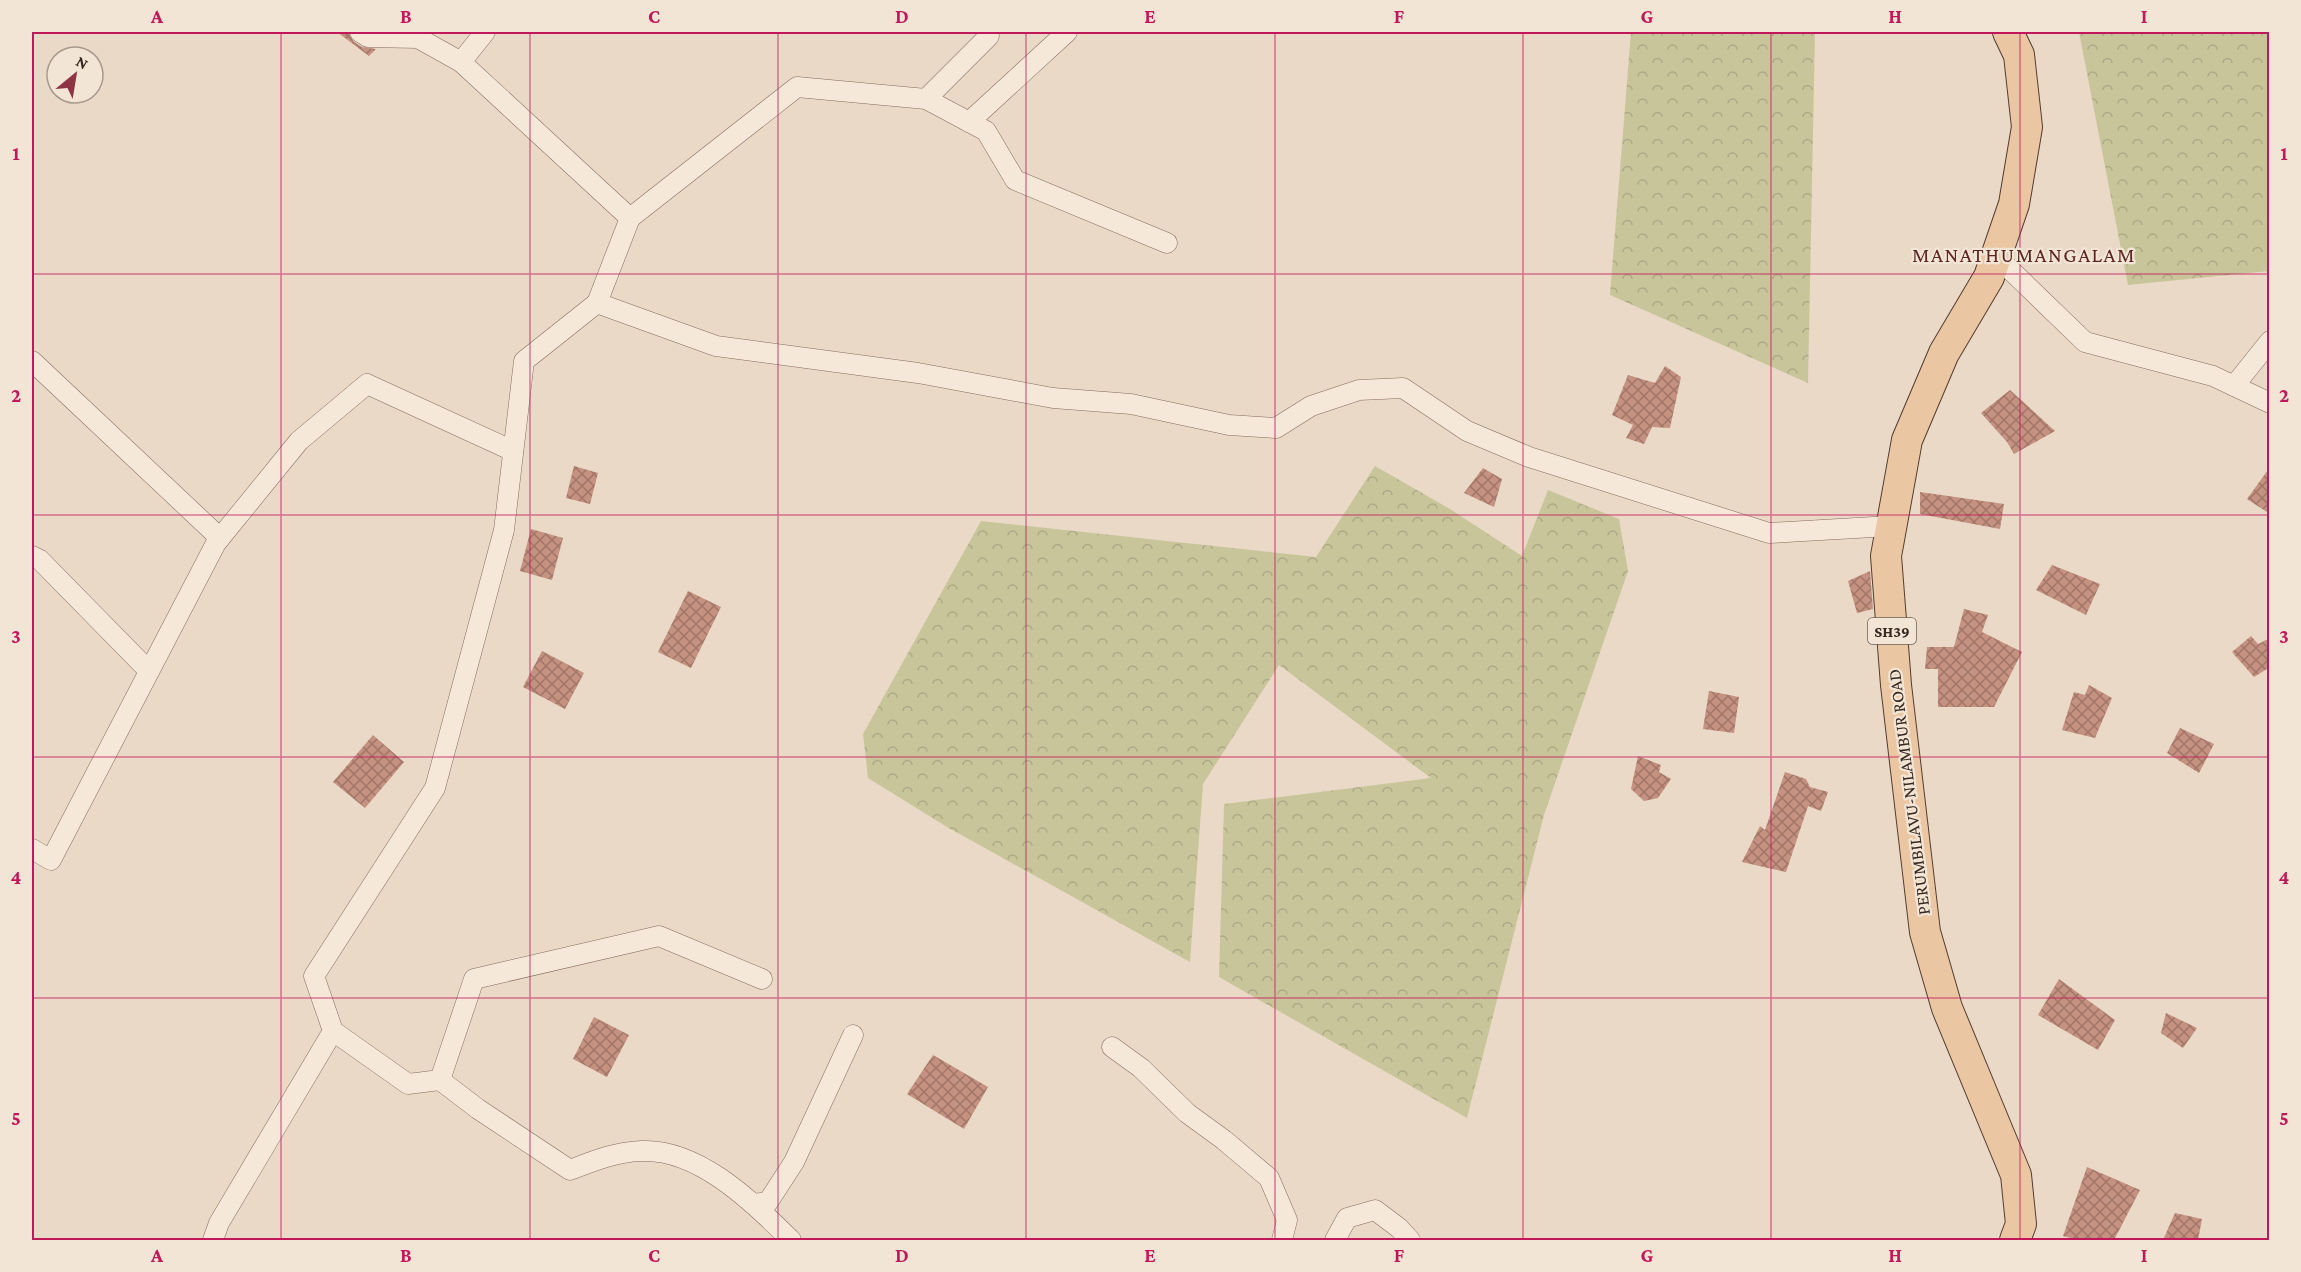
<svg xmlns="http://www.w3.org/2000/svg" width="2301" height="1272" font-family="'Crimson Pro',serif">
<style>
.park{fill:url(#park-crowns)}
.building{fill:url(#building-cross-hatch)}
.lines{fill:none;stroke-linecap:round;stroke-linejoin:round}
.street-casing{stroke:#846b5e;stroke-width:21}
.primary-casing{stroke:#523b31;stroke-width:32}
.street{stroke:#f6e8d9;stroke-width:20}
.primary{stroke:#eac7a2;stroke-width:30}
.grid{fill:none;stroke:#c2185b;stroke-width:1.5;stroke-opacity:0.55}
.labels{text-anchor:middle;stroke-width:4.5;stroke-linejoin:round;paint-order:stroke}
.shield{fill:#f2e5d5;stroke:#6e6056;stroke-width:1.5}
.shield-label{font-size:16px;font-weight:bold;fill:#362720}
.street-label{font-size:18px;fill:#362720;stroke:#f2e5d5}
.quarter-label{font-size:21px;letter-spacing:1.5px;fill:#5e2523;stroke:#f2e5d5}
.neatline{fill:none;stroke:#c2185b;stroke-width:2}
.grid-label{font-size:20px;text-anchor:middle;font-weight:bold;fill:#c2185b}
</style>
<defs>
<pattern id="park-crowns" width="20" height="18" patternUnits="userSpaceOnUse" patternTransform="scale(1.5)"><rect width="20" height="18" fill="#c8c59b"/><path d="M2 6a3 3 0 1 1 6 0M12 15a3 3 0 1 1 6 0" fill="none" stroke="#aca985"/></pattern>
<pattern id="building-cross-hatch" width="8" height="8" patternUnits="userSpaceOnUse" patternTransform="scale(1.5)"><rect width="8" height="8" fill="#c59180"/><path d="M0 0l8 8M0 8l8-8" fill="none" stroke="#a17668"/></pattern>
</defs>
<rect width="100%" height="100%" fill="#ead9c6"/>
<g class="park">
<path d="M1631 32H1815L1808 383 1610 295Z"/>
<path d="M2079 32H2269V271L2128 285Z"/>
<path d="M1375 466 1450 509 1522 556 1548 490 1619 519 1628 571 1544 815 1467 1118 1219 977 1224 804 1431 778 1279 665 1203 784 1190 962 947 827 868 778 863 734 981 521 1316 557Z"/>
</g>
<g class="building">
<path d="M337 32H348L354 42 362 47 376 49 369 56Z"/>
<path d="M1665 366 1681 377 1670 428 1652 427 1644 444 1626 438 1633 425 1612 415 1628 375 1655 383Z"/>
<path d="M2010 390 2055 431 2014 454 2007 442 1981 413Z"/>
<path d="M574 466 598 473 590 504 566 498Z"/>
<path d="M2270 467V514L2247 499Z"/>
<path d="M1483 468 1502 479 1494 507 1464 493Z"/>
<path d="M1920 492 2004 504 2000 529 1920 514Z"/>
<path d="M531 529 563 538 552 580 520 571Z"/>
<path d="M2052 565 2100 584 2086 615 2036 590Z"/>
<path d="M1870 571 1873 609 1857 613 1848 581Z"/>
<path d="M688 591 721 607 691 668 658 652Z"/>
<path d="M1964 609 1988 615 1982 632 2022 652 1994 707H1938V669H1925L1927 647H1954Z"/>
<path d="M2251 636 2258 644 2270 638V667L2254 677 2232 652Z"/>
<path d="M542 651 584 673 565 709 523 687Z"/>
<path d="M2089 685 2112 698 2095 738 2062 730 2074 692 2085 695Z"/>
<path d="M1709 691 1739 697 1734 733 1703 729Z"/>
<path d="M2180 728 2214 744 2199 773 2167 753Z"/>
<path d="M373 735 404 762 365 808 333 782Z"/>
<path d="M1638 756 1661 765 1659 772 1671 779 1658 798 1644 801 1631 789Z"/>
<path d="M1785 772 1806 779 1810 787 1828 792 1821 811 1808 806 1786 872 1742 862 1760 826 1765 830Z"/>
<path d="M2059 979 2115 1020 2098 1050 2038 1015Z"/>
<path d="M2166 1013 2197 1028 2183 1048 2161 1033Z"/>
<path d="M594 1017 629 1035 607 1077 573 1059Z"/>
<path d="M933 1055 988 1087 964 1129 907 1094Z"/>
<path d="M2087 1167 2140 1190 2114 1240H2078L2063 1236Z"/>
<path d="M2175 1213 2202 1219 2198 1240H2163Z"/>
</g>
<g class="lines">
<defs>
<g id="street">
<path d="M360 32 368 37 418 38 461 62"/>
<path d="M485 32 461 62 630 218"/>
<path d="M926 99 986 131 1015 180 1167 243"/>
<path d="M969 122 1067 32"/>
<path d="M1996 256 2085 342 2213 376 2270 403"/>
<path d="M597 303 630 218 797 87 926 99 989 36"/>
<path d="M32 361 220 538"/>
<path d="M2234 386 2270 341"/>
<path d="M32 556 40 560 149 671"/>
<path d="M32 849 51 860 216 543 299 441 367 384 513 451"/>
<path d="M762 979 659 936 474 979 440 1080 408 1084 333 1031 314 976 435 788 504 530 524 361 597 303 716 346 918 373 1053 398 1131 404 1229 425 1276 428 1311 406 1359 390 1403 388 1467 431 1529 457 1769 533 1891 526"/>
<path d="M1112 1047 1141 1068 1187 1113 1224 1140 1269 1178 1287 1220 1282 1240"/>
<path d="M440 1080 478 1109 570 1170C593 1161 615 1152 641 1151 699 1148 753 1203 791 1240"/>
<path d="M754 1204 768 1202 794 1162 853 1035"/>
<path d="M213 1240 219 1223 333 1031"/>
<path d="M1335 1240 1347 1218 1375 1210 1399 1228 1410 1240"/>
</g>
<path id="primary" d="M2008 32 2019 55 2027 127 2014 204 1989 277 1944 353 1907 440 1886 556 1896 685 1925 932 1947 1008 2016 1175 2021 1224 2015 1240"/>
</defs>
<use href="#street" class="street-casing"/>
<use href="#primary" class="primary-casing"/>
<use href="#street" class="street"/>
<use href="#primary" class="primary"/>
</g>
<path class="grid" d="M281 32V1240M530 32V1240M778 32V1240M1026 32V1240M1275 32V1240M1523 32V1240M1771 32V1240M2020 32V1240M32 274H2270M32 515H2270M32 757H2270M32 998H2270"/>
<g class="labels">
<rect class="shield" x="1868" y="618" width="48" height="26" rx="4.5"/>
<g class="shield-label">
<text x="1892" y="637">SH39</text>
</g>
<g class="street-label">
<text transform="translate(1909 792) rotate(-97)" y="6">PERUMBILAVU-NILAMBUR ROAD</text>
</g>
<g class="quarter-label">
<text x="2024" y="262">MANATHUMANGALAM</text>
</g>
</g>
<rect width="2301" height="1272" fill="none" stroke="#f2e5d5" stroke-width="66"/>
<g transform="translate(75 75) rotate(30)"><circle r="28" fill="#f2e5d5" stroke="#a7998d" stroke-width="1.5"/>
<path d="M0-4.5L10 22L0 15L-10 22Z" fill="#8e3343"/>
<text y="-9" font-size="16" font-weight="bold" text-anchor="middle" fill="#362720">N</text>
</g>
<rect x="33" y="33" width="2235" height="1206" class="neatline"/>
<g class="grid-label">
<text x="157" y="23">A</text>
<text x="406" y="23">B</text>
<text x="654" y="23">C</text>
<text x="902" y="23">D</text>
<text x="1150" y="23">E</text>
<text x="1399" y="23">F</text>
<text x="1647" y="23">G</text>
<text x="1895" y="23">H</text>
<text x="2144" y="23">I</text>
<text x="16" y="160">1</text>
<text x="2284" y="160">1</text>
<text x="16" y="402">2</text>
<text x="2284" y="402">2</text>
<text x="16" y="643">3</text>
<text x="2284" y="643">3</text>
<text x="16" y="884">4</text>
<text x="2284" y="884">4</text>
<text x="16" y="1125">5</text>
<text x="2284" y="1125">5</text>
<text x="157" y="1262">A</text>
<text x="406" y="1262">B</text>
<text x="654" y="1262">C</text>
<text x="902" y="1262">D</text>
<text x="1150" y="1262">E</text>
<text x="1399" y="1262">F</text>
<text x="1647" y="1262">G</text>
<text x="1895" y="1262">H</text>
<text x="2144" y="1262">I</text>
</g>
</svg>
